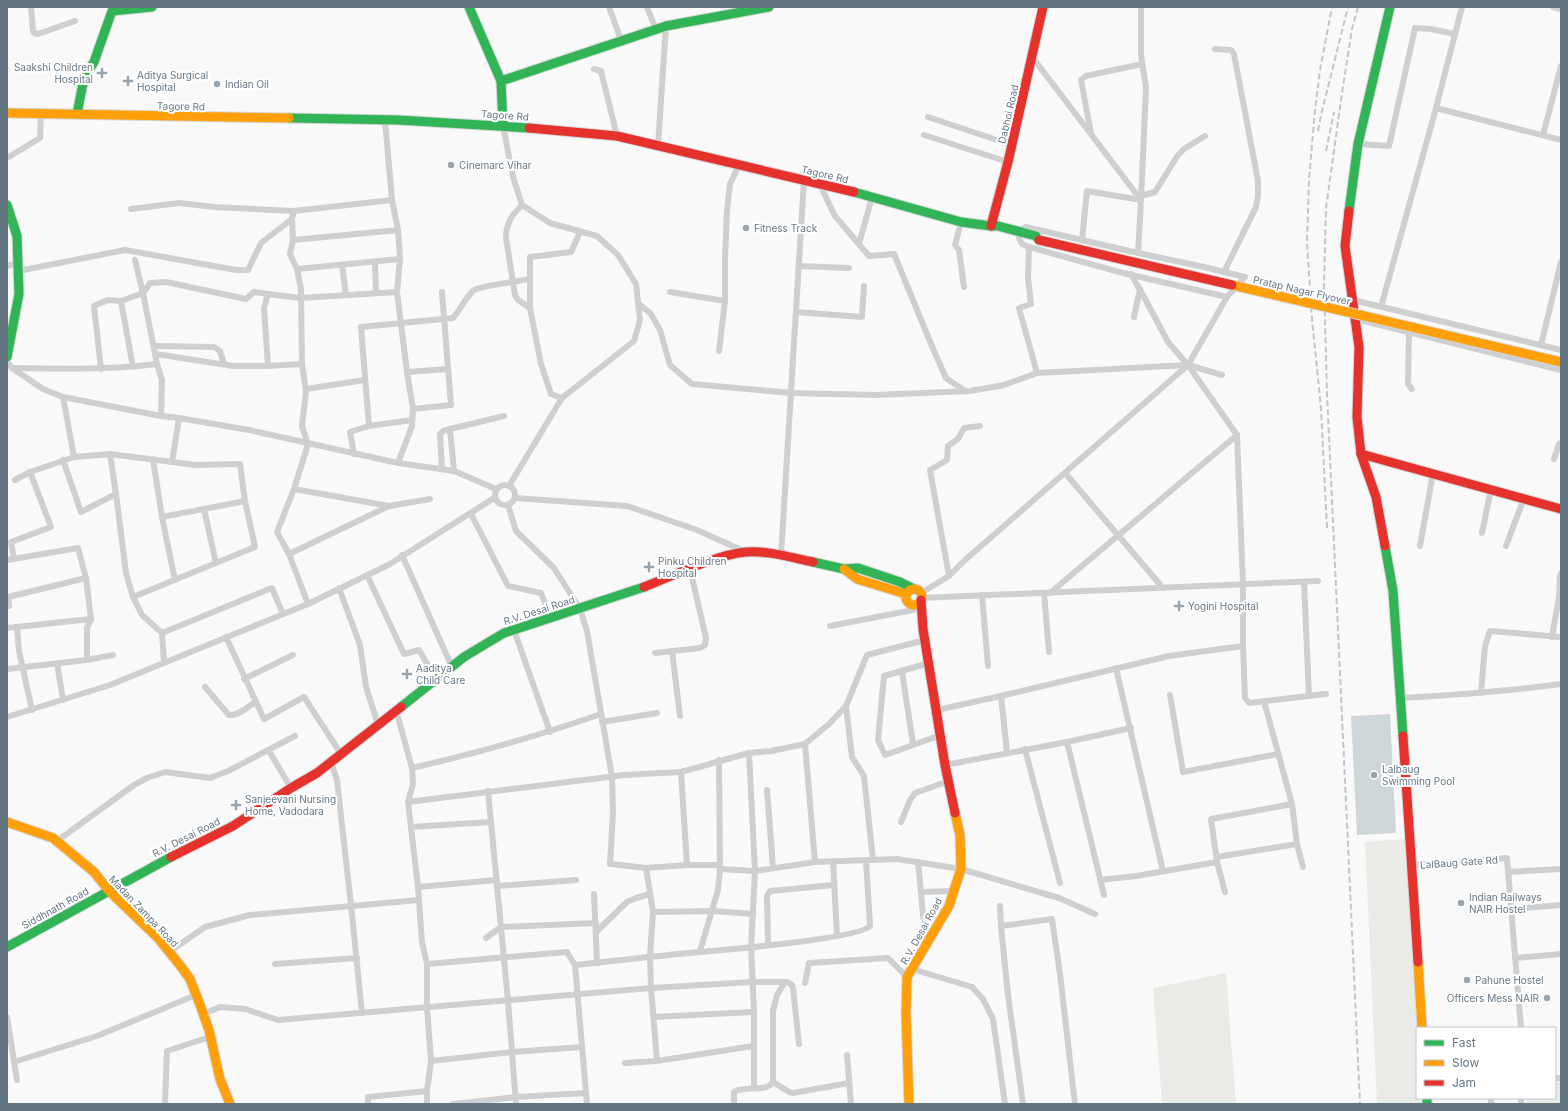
<svg xmlns="http://www.w3.org/2000/svg" width="1568" height="1111" font-family="Inter,sans-serif">
<style>
.green{fill:#e8ebe6}
.water{fill:#ced6d9}
.lines{fill:none;stroke-linecap:round;stroke-linejoin:round}
.fast-casing{stroke:#d5d6d7;stroke-width:11}
.slow-casing{stroke:#d5d6d7;stroke-width:11}
.jam-casing{stroke:#d5d6d7;stroke-width:11}
.street{stroke:#cecfd0;stroke-width:6}
.fast{stroke:#30b455;stroke-width:9}
.slow{stroke:#ff9f0a;stroke-width:9}
.jam{stroke:#e5322d;stroke-width:9}
.rail{stroke:#c3c5c6;stroke-width:2;stroke-dasharray:6 3;stroke-linecap:butt}
.slow-bridge-casing{stroke:#d5d6d7;stroke-width:11;stroke-linecap:butt}
.jam-bridge-casing{stroke:#d5d6d7;stroke-width:11;stroke-linecap:butt}
.slow-bridge{stroke:#ff9f0a;stroke-width:9}
.jam-bridge{stroke:#e5322d;stroke-width:9}
.poi-dot{fill:#99a4ac;stroke:#fff;stroke-width:1.5}
.labels{text-anchor:middle;stroke-width:4;stroke-linejoin:round;paint-order:stroke}
.poi-label{font-size:10px;fill:#657683;stroke:#fff;text-anchor:start}
.street-label{font-size:10px;fill:#657683;stroke:#fff}
</style>
<rect width="100%" height="100%" fill="#f9f9f9"/>
<g class="green">
<path d="M1406 839 1417 1028V1098H1421L1422 1104H1377L1365 842Z"/>
<path d="M1226 973 1236 1104H1162L1153 988Z"/>
<path d="M1555 1080H1561V1104H1527V1098H1555Z"/>
</g>
<path class="water" d="M1390 714 1396 833 1357 835 1351 716Z"/>
<g class="lines">
<defs>
<g id="fast">
<path d="M469 7 501 81 503 126"/>
<path d="M501 81 666 26 769 7"/>
<path d="M77 114 84 78 94 62 112 11 152 7"/>
<path d="M289 118 398 120 529 128"/>
<path d="M854 192 961 222 991 226"/>
<path d="M7 205 17 236 19 294 7 357"/>
<path d="M1349 211 1358 144 1390 7"/>
<path d="M991 226H998L1036 236 1039 240"/>
<path d="M1385 546 1393 591 1403 736"/>
<path d="M813 562 844 569 858 568 900 582 914 589"/>
<path d="M401 707 464 657 504 633 644 587"/>
<path d="M7 947 171 857"/>
<path d="M1427 1098V1104"/>
</g>
<g id="slow">
<path d="M7 113 289 118"/>
<path d="M844 569 857 579 906 594"/>
<circle cx="914" cy="597" r="8"/>
<path d="M7 822 53 838 94 872 109 891 158 938 179 964 190 979 199 1002 209 1030 220 1079 230 1104"/>
<path d="M1418 962 1422 1028"/>
<path d="M909 1104 906 1013 907 977 949 906 961 869 960 835 955 813"/>
</g>
<g id="jam">
<path d="M529 128 617 136 854 192"/>
<path d="M1349 211 1345 246 1359 347 1357 417 1361 454 1376 497 1385 546"/>
<path d="M991 226 1008 162 1043 7"/>
<path d="M1361 454 1561 509"/>
<path d="M644 587C673 576 715 555 746 552 766 550 793 558 813 562"/>
<path d="M921 600 923 629 945 765 955 813"/>
<path d="M1403 736 1418 962"/>
<path d="M171 857 233 826 291 788 317 773 401 707"/>
</g>
</defs>
<use href="#fast" class="fast-casing"/>
<use href="#slow" class="slow-casing"/>
<use href="#jam" class="jam-casing"/>
<g class="street">
<path d="M31 7 33 31 34 33 38 34 75 21"/>
<path d="M609 7 621 40"/>
<path d="M647 7 656 30"/>
<path d="M1553 7 1561 9"/>
<path d="M1215 49 1231 50 1234 54 1258 181V196L1256 207 1224 272"/>
<path d="M1033 58 1141 200 1138 253"/>
<path d="M594 69 601 71 617 136"/>
<path d="M1436 108 1561 140"/>
<path d="M928 117 1012 145"/>
<path d="M385 120 392 200 398 230 400 259 397 292 407 372 413 409 412 426 398 463"/>
<path d="M503 126 513 177 522 205 550 223 597 236 618 255 636 284 640 320 634 341 562 398 509 486"/>
<path d="M1091 133 1081 80 1086 76 1142 64"/>
<path d="M924 135 1008 162"/>
<path d="M1543 135 1561 66"/>
<path d="M1358 144 1389 146 1415 28 1431 29 1455 34"/>
<path d="M658 145 666 26"/>
<path d="M7 158 40 138 41 114"/>
<path d="M819 184 820 185 835 216 869 256 894 254 934 351 946 378 965 391"/>
<path d="M1141 196 1155 192 1178 155 1184 149 1205 136"/>
<path d="M522 205C512 215 506 223 506 238L515 295 518 300 530 308"/>
<path d="M131 209 179 203 214 207 294 211 392 200"/>
<path d="M294 211 292 219 293 240 290 254 297 269 301 289 302 364 306 391 302 426 308 444 294 489 277 532 289 554 308 604"/>
<path d="M961 222 955 245 959 250 964 287"/>
<path d="M1019 238 1022 244 1029 247 1123 273 1227 297"/>
<path d="M293 240 398 230"/>
<path d="M1082 240 1087 191 1141 200 1146 88 1141 55V7"/>
<path d="M859 244 872 197"/>
<path d="M1029 247 1028 278 1031 304 1019 308 1037 373"/>
<path d="M375 262 376 293"/>
<path d="M342 265 346 295"/>
<path d="M7 266 18 263"/>
<path d="M799 266 849 268"/>
<path d="M297 269 400 259"/>
<path d="M18 271 125 250 236 270H248L261 243 292 219"/>
<path d="M1131 274 1144 297 1168 342 1188 365 1237 435 1243 584V646L1245 698 1249 703 1326 694"/>
<path d="M670 292 725 301V259L727 211 730 184 739 165"/>
<path d="M268 294 300 298 397 292"/>
<path d="M1353 300 1561 350"/>
<path d="M121 301 133 367"/>
<path d="M638 303 651 314 660 330 670 365 692 384 791 393 876 395 970 391 1004 385 1037 373 1188 365 1222 375"/>
<path d="M1381 307 1436 108 1462 7"/>
<path d="M796 312 862 317 864 286"/>
<path d="M1134 317 1140 289"/>
<path d="M1356 319 1561 370"/>
<path d="M1409 332 1408 384 1412 389"/>
<path d="M1541 345 1561 262"/>
<path d="M155 346 214 347 220 351 224 364"/>
<path d="M719 351 725 301"/>
<path d="M156 354 233 366H268L264 308 268 294 254 292 246 299 166 282 150 283 143 293 157 364 162 380 161 416"/>
<path d="M7 362 12 368 43 389 63 397 161 416 179 418 249 430 398 463 454 471 496 489"/>
<path d="M268 366 302 364"/>
<path d="M12 368C60 369 109 370 157 364"/>
<path d="M101 369 94 306 108 300 121 301 143 293 135 260"/>
<path d="M407 372 448 369"/>
<path d="M306 389 365 380"/>
<path d="M562 398 551 394 541 364 530 308V257L571 252 580 232"/>
<path d="M413 409 451 405 442 292"/>
<path d="M369 426 412 420"/>
<path d="M354 454 350 432 369 426 361 327 453 318C461 309 465 298 474 290 481 286 520 281 530 279"/>
<path d="M74 457 110 454 196 465 240 464 245 501 255 547 133 597 126 573 116 494"/>
<path d="M153 459 162 517 175 580"/>
<path d="M1554 459 1559 444 1561 443"/>
<path d="M63 460 81 512 116 494 110 454"/>
<path d="M172 462 179 418"/>
<path d="M442 469 440 434 443 431 450 429"/>
<path d="M454 471 450 429 504 416"/>
<path d="M1065 473 1163 588"/>
<path d="M15 480 30 472 74 457 63 397"/>
<circle cx="505" cy="495" r="10"/>
<path d="M294 489 389 506 430 499"/>
<path d="M515 498 627 506 697 530 746 552"/>
<path d="M508 505 516 531 554 568 580 609 587 631 612 777 613 813 610 864 646 868 687 865H719"/>
<path d="M204 509 216 563"/>
<path d="M471 514 508 586 541 593 551 618"/>
<path d="M162 517 245 501"/>
<path d="M1482 533 1491 489"/>
<path d="M1420 546 1433 473"/>
<path d="M1506 546 1524 498"/>
<path d="M289 554 389 506"/>
<path d="M402 555 452 667"/>
<path d="M781 555 804 180"/>
<path d="M14 559 11 542 51 527 30 472"/>
<path d="M7 560 78 548 86 578 91 619 87 628V660"/>
<path d="M367 575 404 654 419 650 436 679"/>
<path d="M949 576 930 470 947 460 948 446 958 439 964 428 980 426"/>
<path d="M1304 582 1309 696"/>
<path d="M339 588 360 645 366 687 376 718 377 726"/>
<path d="M921 593 949 576 965 560 1188 365 1227 297 1245 277 1204 267 1138 253 1026 227 1017 231"/>
<path d="M1044 593 1049 652"/>
<path d="M1050 593 1237 435"/>
<path d="M982 595 988 666"/>
<path d="M133 597 142 615 162 633"/>
<path d="M921 598 1318 581"/>
<path d="M7 606H9L8 597 86 578"/>
<path d="M830 626 913 610"/>
<path d="M17 627 19 651 32 710"/>
<path d="M7 628 91 619"/>
<path d="M514 630 550 732"/>
<path d="M226 637 264 719 304 697 341 754"/>
<path d="M1552 637 1559 597 1560 577 1561 573"/>
<path d="M672 651 680 716"/>
<path d="M655 653 700 648 705 645 706 638 690 569"/>
<path d="M164 662 162 633 272 588 283 614"/>
<path d="M57 663 63 700"/>
<path d="M929 663 884 676 878 740 885 755 941 735"/>
<path d="M1116 668 1163 871"/>
<path d="M7 669 87 660 113 655"/>
<path d="M902 671 913 744"/>
<path d="M244 679 293 655"/>
<path d="M205 687 229 715C238 716 248 707 255 702"/>
<path d="M1481 693 1485 646 1490 631 1561 637"/>
<path d="M1170 695 1183 772 1278 754"/>
<path d="M1401 698C1455 695 1508 691 1561 684"/>
<path d="M1264 701 1292 804 1297 844 1303 867"/>
<path d="M846 706 852 757 864 776 873 860"/>
<path d="M396 710 412 768 413 784 408 802 418 887 422 942 427 964V1007L431 1061 427 1091V1104"/>
<path d="M937 710 1001 696"/>
<path d="M7 717 110 685 308 604 390 564 494 498"/>
<path d="M602 722 657 713"/>
<path d="M1067 742 1104 895"/>
<path d="M805 744 815 862"/>
<path d="M1025 749 1060 883"/>
<path d="M269 751 291 788"/>
<path d="M1007 752 1001 696 1169 656 1243 646"/>
<path d="M749 753 755 871 751 947 754 1012V1088"/>
<path d="M331 762 337 780 351 905 362 1013"/>
<path d="M945 765 1067 742 1131 728"/>
<path d="M412 768C477 753 538 736 601 714"/>
<path d="M681 772 687 865"/>
<path d="M767 790 773 868"/>
<path d="M488 791 508 1001 516 1104"/>
<path d="M408 802 624 775 681 772 749 753 771 751 805 744 829 724 846 706 867 655 925 640"/>
<path d="M901 822 910 800 915 793 949 781"/>
<path d="M411 827 491 822"/>
<path d="M57 841 134 785 147 778 165 772 210 778 228 771 295 736"/>
<path d="M1217 857 1297 844"/>
<path d="M833 861 837 936"/>
<path d="M918 862 926 946"/>
<path d="M1412 865 1507 858 1521 1028"/>
<path d="M646 868 653 912 650 957 651 988 657 1061 753 1046"/>
<path d="M720 869 755 871 815 862 897 859 961 869 1059 898 1095 914"/>
<path d="M1508 872 1561 869"/>
<path d="M1100 880 1136 876 1217 862"/>
<path d="M497 886 576 880"/>
<path d="M418 887 497 880"/>
<path d="M921 892 954 891"/>
<path d="M1225 892 1217 862 1211 819 1292 804"/>
<path d="M594 894 597 963"/>
<path d="M1000 906 1001 926 1052 919 1060 974 1075 1104"/>
<path d="M1511 909 1561 905"/>
<path d="M653 912 712 911 753 914"/>
<path d="M1001 926 1008 995 1023 1104"/>
<path d="M596 932 627 902 636 898 650 894"/>
<path d="M486 938 501 927 596 923"/>
<path d="M768 945 767 896 770 891 834 885"/>
<path d="M700 951 718 890 720 869 719 760"/>
<path d="M169 952 205 927 250 915 419 900"/>
<path d="M1515 958 1561 954"/>
<path d="M275 964 357 958"/>
<path d="M427 964 567 952 575 965"/>
<path d="M912 969 972 987 983 999 993 1019 1005 1104"/>
<path d="M805 983 809 963 888 958 907 977"/>
<path d="M203 1014 220 1007 245 1009 278 1020 651 988 752 982H788L792 985 793 988 799 1044"/>
<path d="M7 1017 17 1080"/>
<path d="M654 1017 754 1012"/>
<path d="M847 1055 851 1104"/>
<path d="M431 1061 512 1052 582 1047"/>
<path d="M14 1062 97 1036 196 995"/>
<path d="M625 1063 657 1061"/>
<path d="M1555 1078H1561"/>
<path d="M773 1082 789 1092 793 1093 849 1083"/>
<path d="M1491 1098V1104"/>
<path d="M1521 1098V1104"/>
<path d="M165 1104 167 1051 210 1037"/>
<path d="M368 1104V1097L427 1091"/>
<path d="M453 1104 516 1097 586 1093"/>
<path d="M587 1104 575 965C606 962 637 958 669 955 697 952 859 940 870 926L866 860"/>
<path d="M734 1104V1092C745 1085 766 1093 773 1082V1011L777 995 785 982"/>
</g>
<use href="#fast" class="fast"/>
<use href="#slow" class="slow"/>
<use href="#jam" class="jam"/>
<g class="rail">
<path d="M1358 7 1352 29 1342 93 1326 208 1324 284 1327 393 1360 1104"/>
<path d="M1318 131 1322 111 1348 7"/>
<path d="M1326 151 1334 112"/>
<path d="M1327 528 1321 408 1312 319 1307 243 1309 180 1315 110 1320 70 1332 7"/>
</g>
<defs>
<path id="slow-bridge" d="M1232 285 1561 362"/>
<path id="jam-bridge" d="M1039 240 1232 285"/>
</defs>
<use href="#slow-bridge" class="slow-bridge-casing"/>
<use href="#jam-bridge" class="jam-bridge-casing"/>
<use href="#slow-bridge" class="slow-bridge"/>
<use href="#jam-bridge" class="jam-bridge"/>
</g>
<g class="poi-dot">
<path d="M100 67h4v4h4v4h-4v4h-4v-4h-4v-4h4z"/>
<path d="M126 75h4v4h4v4h-4v4h-4v-4h-4v-4h4z"/>
<circle cx="217" cy="84" r="4"/>
<circle cx="451" cy="165" r="4"/>
<circle cx="746" cy="228" r="4"/>
<path d="M647 561h4v4h4v4h-4v4h-4v-4h-4v-4h4z"/>
<path d="M1177 600h4v4h4v4h-4v4h-4v-4h-4v-4h4z"/>
<path d="M405 668h4v4h4v4h-4v4h-4v-4h-4v-4h4z"/>
<circle cx="1374" cy="775" r="4"/>
<path d="M234 799h4v4h4v4h-4v4h-4v-4h-4v-4h4z"/>
<circle cx="1461" cy="903" r="4"/>
<circle cx="1467" cy="980" r="4"/>
<circle cx="1547" cy="998" r="4"/>
</g>
<g class="labels">
<g class="poi-label">
<text x="93" y="71" text-anchor="end">Saakshi Children<tspan x="93" dy="12">Hospital</tspan></text>
<text x="137" y="79">Aditya Surgical<tspan x="137" dy="12">Hospital</tspan></text>
<text x="225" y="88">Indian Oil</text>
<text x="459" y="169">Cinemarc Vihar</text>
<text x="754" y="232">Fitness Track</text>
<text x="658" y="565">Pinku Children<tspan x="658" dy="12">Hospital</tspan></text>
<text x="1188" y="610">Yogini Hospital</text>
<text x="416" y="672">Aaditya<tspan x="416" dy="12">Child Care</tspan></text>
<text x="1382" y="773">Lalbaug<tspan x="1382" dy="12">Swimming Pool</tspan></text>
<text x="245" y="803">Sanjeevani Nursing<tspan x="245" dy="12">Home, Vadodara</tspan></text>
<text x="1469" y="901">Indian Railways<tspan x="1469" dy="12">NAIR Hostel</tspan></text>
<text x="1475" y="984">Pahune Hostel</text>
<text x="1539" y="1002" text-anchor="end">Officers Mess NAIR</text>
</g>
<g class="street-label">
<text transform="translate(181 106) rotate(1)" y="4">Tagore Rd</text>
<text transform="translate(1008 114) rotate(-77)" y="4">Dabhoi Road</text>
<text transform="translate(505 115) rotate(4)" y="4">Tagore Rd</text>
<text transform="translate(825 174) rotate(13)" y="4">Tagore Rd</text>
<text transform="translate(1302 290) rotate(13)" y="4">Pratap Nagar Flyover</text>
<text transform="translate(539 610) rotate(-18)" y="4">R.V. Desai Road</text>
<text transform="translate(186 837) rotate(-27)" y="4">R.V. Desai Road</text>
<text transform="translate(1459 862) rotate(-4)" y="4">LalBaug Gate Rd</text>
<text transform="translate(55 908) rotate(-29)" y="4">Siddhnath Road</text>
<text transform="translate(144 911) rotate(46)" y="4">Madan Zampa Road</text>
<text transform="translate(921 931) rotate(-61)" y="4">R.V. Desai Road</text>
</g>
</g>
<rect width="1568" height="1111" fill="none" stroke="#657683" stroke-width="16"/>
<rect x="1416" y="1027" width="140" height="72" fill="#ffffff" stroke="#c1c8cd"/>
<rect x="1424" y="1040" width="20" height="6" fill="#30b455" stroke="#c1c8cd"/>
<text x="1452" y="1047" font-size="12" fill="#657683">Fast</text>
<rect x="1424" y="1060" width="20" height="6" fill="#ff9f0a" stroke="#c1c8cd"/>
<text x="1452" y="1067" font-size="12" fill="#657683">Slow</text>
<rect x="1424" y="1080" width="20" height="6" fill="#e5322d" stroke="#c1c8cd"/>
<text x="1452" y="1087" font-size="12" fill="#657683">Jam</text>
</svg>
